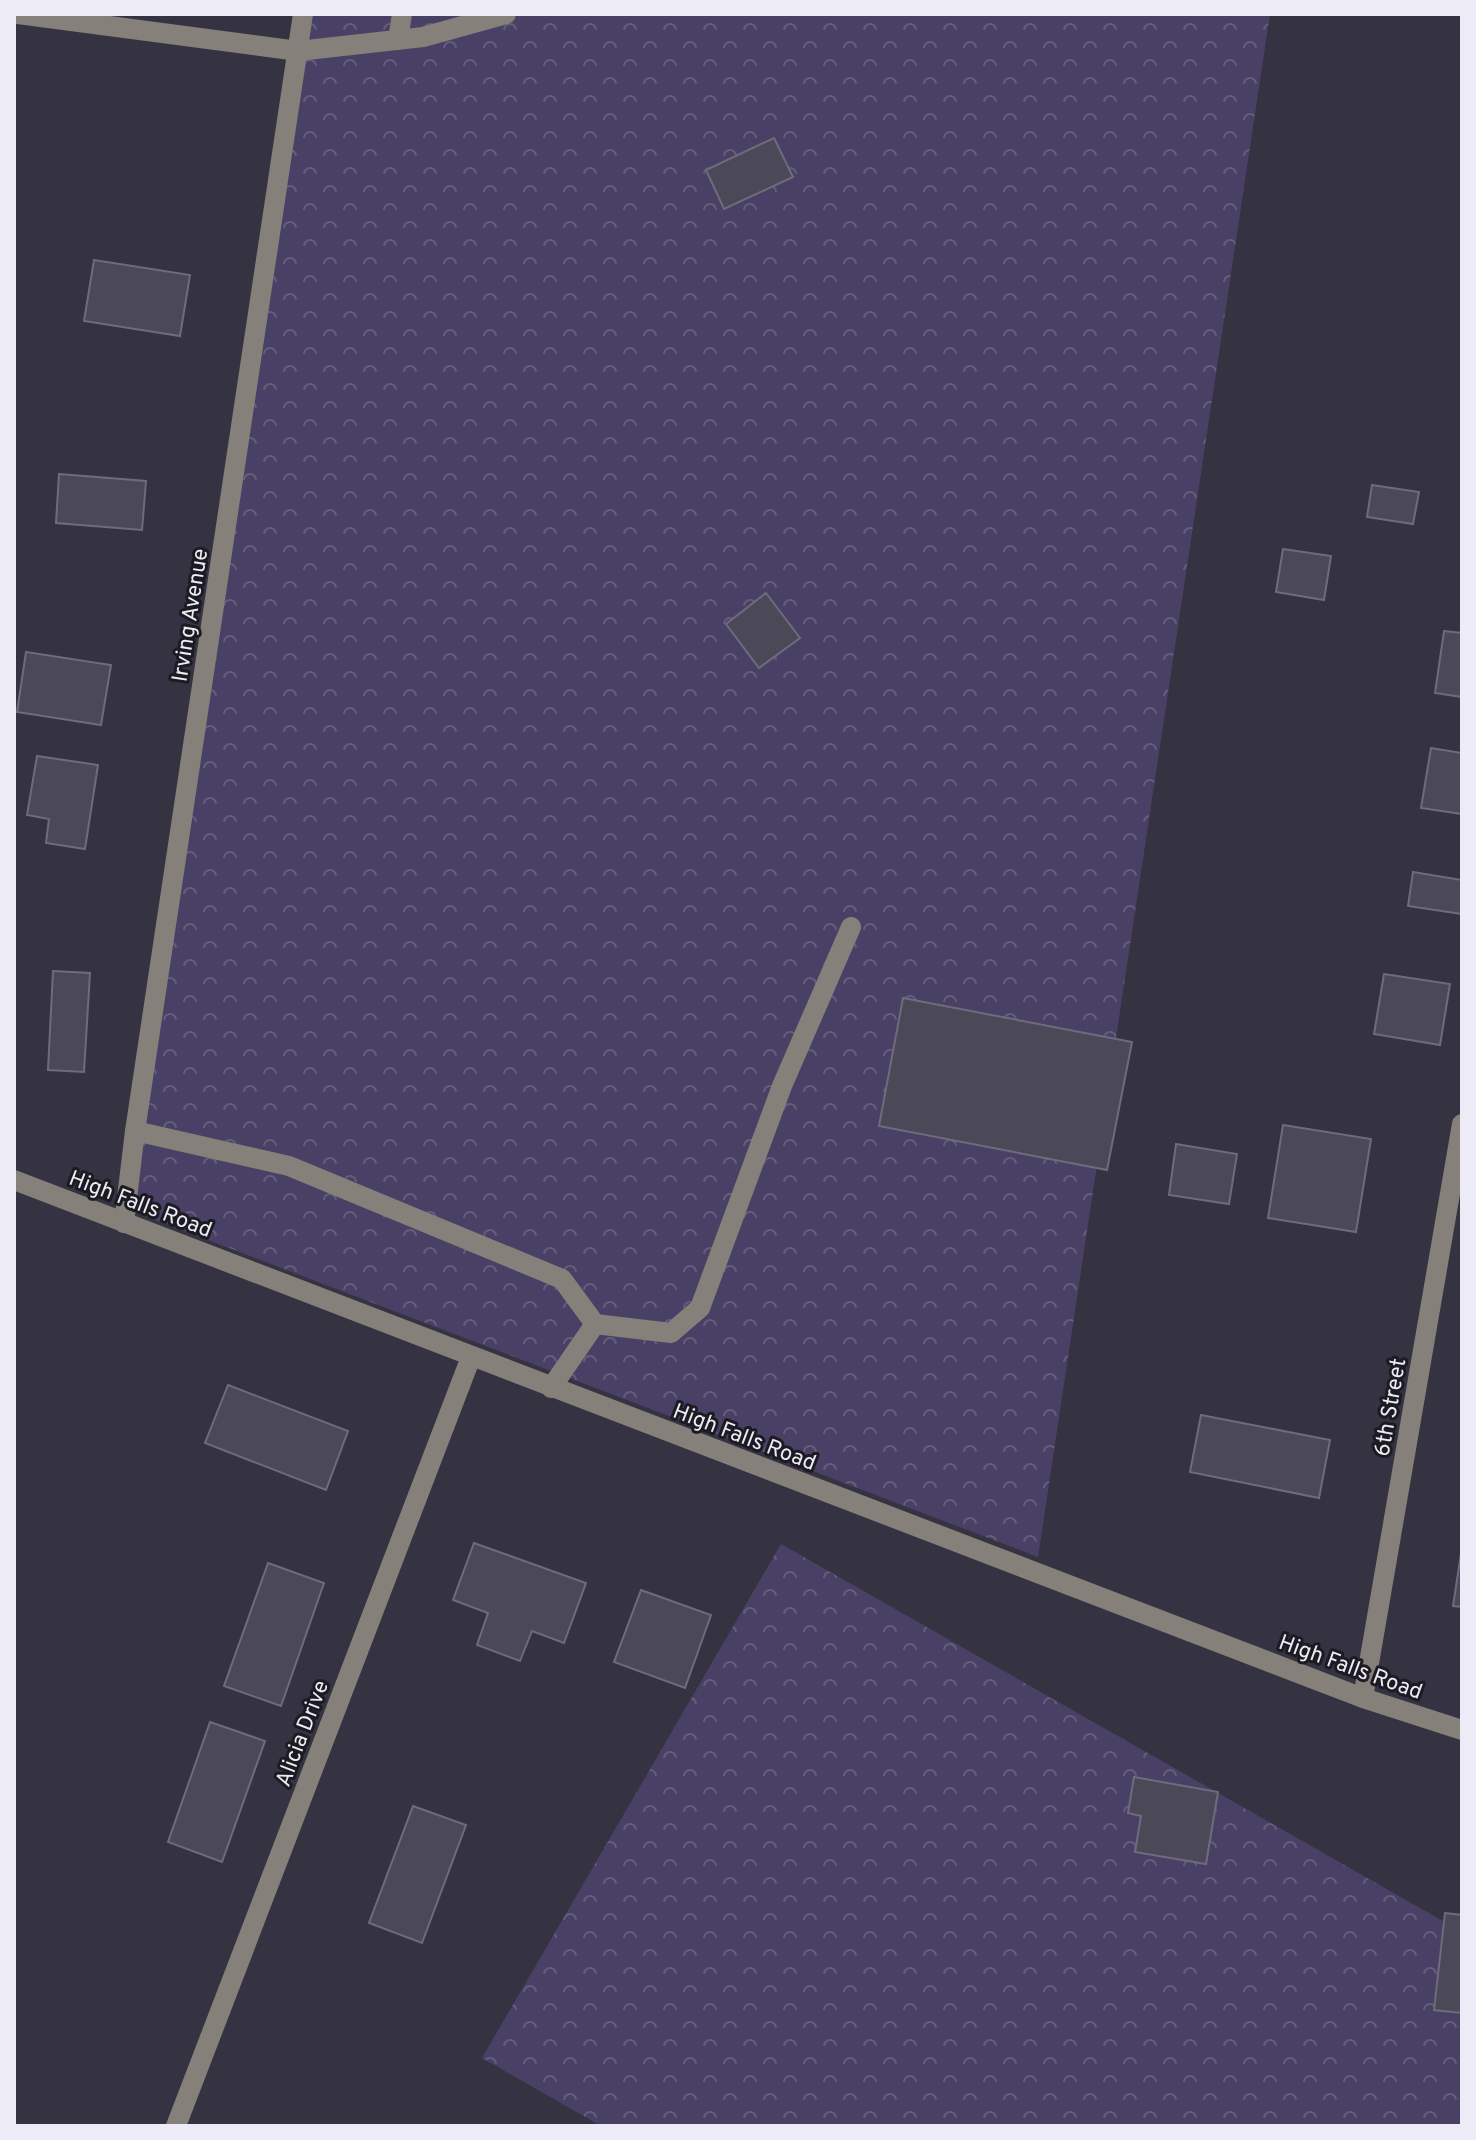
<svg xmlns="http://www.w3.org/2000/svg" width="1476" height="2140" font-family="Overpass,sans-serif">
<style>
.forest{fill:url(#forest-crowns)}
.building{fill:#4b4858;stroke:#6e6b7c;stroke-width:2}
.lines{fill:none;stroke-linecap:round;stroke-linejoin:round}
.minor{stroke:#858079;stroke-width:20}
.labels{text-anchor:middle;stroke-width:6;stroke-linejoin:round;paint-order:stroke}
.street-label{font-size:22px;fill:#edebf5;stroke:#1c1b22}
</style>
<defs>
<pattern id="forest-crowns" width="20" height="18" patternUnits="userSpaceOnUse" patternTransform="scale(2)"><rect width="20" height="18" fill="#494165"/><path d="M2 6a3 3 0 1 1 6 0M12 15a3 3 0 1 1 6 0" fill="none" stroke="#645d7c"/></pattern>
</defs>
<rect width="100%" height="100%" fill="#353242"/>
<g class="forest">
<path d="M303 14H1270L1038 1557 132 1211Z"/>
<path d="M781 1544 1462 1932V2126H601L482 2058Z"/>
</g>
<g class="building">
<path d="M774 138 793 177 724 209 706 170Z"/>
<path d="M94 260 190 275 180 336 84 321Z"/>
<path d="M59 474 146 481 142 530 56 523Z"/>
<path d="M1372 485 1419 492 1413 524 1367 517Z"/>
<path d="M1283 549 1331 556 1324 600 1276 592Z"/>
<path d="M766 593 800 638 759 668 726 624Z"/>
<path d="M1444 631 1462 633V697L1435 693Z"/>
<path d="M26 652 111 665 101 725 17 712Z"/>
<path d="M1431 748 1462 753V814L1421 808Z"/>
<path d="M37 756 98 765 85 849 46 843 49 819 27 815Z"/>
<path d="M1413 872 1462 880V914L1408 906Z"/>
<path d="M53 971 90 973 84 1072 48 1070Z"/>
<path d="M1384 974 1450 984 1440 1045 1374 1034Z"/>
<path d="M903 998 1132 1042 1107 1170 879 1126Z"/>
<path d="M1283 1125 1371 1139 1356 1232 1268 1218Z"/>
<path d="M1176 1144 1237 1154 1229 1204 1169 1195Z"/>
<path d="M228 1385 348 1431 326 1490 205 1443Z"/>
<path d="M1201 1415 1330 1440 1319 1498 1190 1472Z"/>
<path d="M474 1543 586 1583 564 1643 532 1631 520 1661 477 1645 488 1613 453 1600Z"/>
<path d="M1462 1547V1607L1453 1606Z"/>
<path d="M268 1563 324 1583 281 1706 224 1686Z"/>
<path d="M641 1590 711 1615 685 1688 614 1662Z"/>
<path d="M210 1722 265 1741 222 1862 168 1842Z"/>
<path d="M1134 1777 1218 1792 1206 1864 1135 1852 1141 1816 1128 1813Z"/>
<path d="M413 1806 466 1825 422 1943 369 1923Z"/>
<path d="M1445 1913 1462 1915V2013L1434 2010Z"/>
</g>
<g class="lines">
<g class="minor">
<path d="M18 14 298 51 423 37 506 14"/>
<path d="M398 40 402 14"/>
<path d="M135 1131 289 1166 562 1279 595 1324"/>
<path d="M14 1180 1363 1698 1462 1730"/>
<path d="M124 1223 135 1131 303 14"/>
<path d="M551 1388 595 1324 671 1333 700 1308 782 1086 851 927"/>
<path d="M1363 1698 1462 1124"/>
<path d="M176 2126 471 1357"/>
</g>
</g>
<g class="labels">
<g class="street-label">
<text transform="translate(189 615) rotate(-81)" y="8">Irving Avenue</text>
<text transform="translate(141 1203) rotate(21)" y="8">High Falls Road</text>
<text transform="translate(1389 1407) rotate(-80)" y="8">6th Street</text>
<text transform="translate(745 1436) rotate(21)" y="8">High Falls Road</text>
<text transform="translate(1351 1666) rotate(20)" y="8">High Falls Road</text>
<text transform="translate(301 1733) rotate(-69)" y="8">Alicia Drive</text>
</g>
</g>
<rect width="1476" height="2140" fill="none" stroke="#edebf5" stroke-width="32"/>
</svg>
